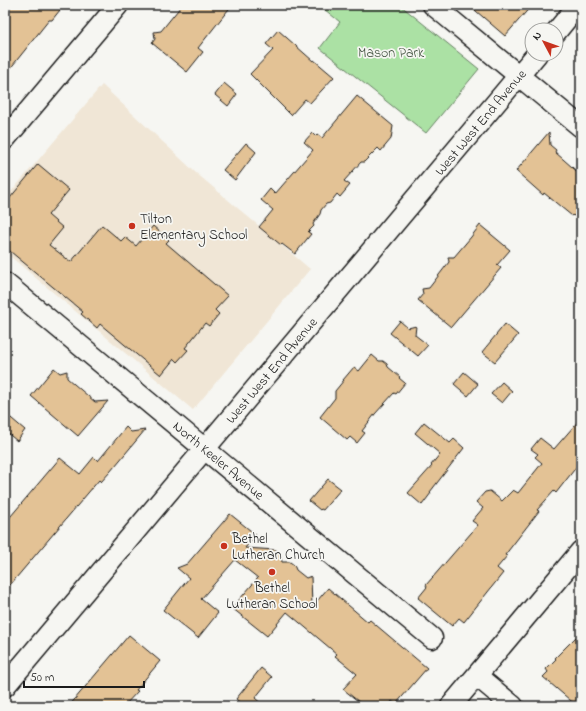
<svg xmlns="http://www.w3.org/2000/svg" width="586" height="711" font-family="'Indie Flower',sans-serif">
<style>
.built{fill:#f0e6d6}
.green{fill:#abe1a4;stroke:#647e60}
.building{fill:#e3c295;stroke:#1c1c1c}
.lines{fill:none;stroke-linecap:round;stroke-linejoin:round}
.minor-casing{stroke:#1c1c1c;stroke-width:23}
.minor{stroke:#f6f6f2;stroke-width:20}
.poi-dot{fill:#c8321e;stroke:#f6f6f2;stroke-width:1.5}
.labels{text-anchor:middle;stroke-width:3.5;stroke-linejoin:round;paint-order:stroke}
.park-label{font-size:14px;fill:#475745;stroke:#f6f6f2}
.street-label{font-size:14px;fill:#1c1c1c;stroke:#f6f6f2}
.poi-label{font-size:14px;fill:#1c1c1c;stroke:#f6f6f2;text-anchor:start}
</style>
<rect width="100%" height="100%" fill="#f6f6f2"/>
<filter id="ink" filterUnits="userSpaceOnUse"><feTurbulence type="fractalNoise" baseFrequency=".025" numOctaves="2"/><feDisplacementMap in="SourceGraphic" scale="8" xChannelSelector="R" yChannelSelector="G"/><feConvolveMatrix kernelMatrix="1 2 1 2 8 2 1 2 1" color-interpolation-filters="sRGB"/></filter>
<g filter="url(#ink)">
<path class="built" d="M102 85 195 172 310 269 193 410 5 252V199Z"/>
<path class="green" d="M319 5H400L479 69 426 133 320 48 340 22Z"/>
<g class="building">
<path d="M5 5H64L52 20H49L5 75Z"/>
<path d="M182 5H232L198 48 203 52 187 72 152 43 155 39 154 32 161 31Z"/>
<path d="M469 5H532L505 36Z"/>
<path d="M278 30 313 61 314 60 334 77 310 103 305 99 291 115 250 74 273 50 266 44Z"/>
<path d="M224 83 237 94 228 106 215 95Z"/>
<path d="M357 96 393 126 391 139 381 151 378 148 364 162H361L344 181 350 185 340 197 337 194 330 203 326 204 321 210 320 214 313 224 314 226 308 232 311 234 295 254 282 244 281 245 259 227 273 210 261 200 270 189 275 194 313 150 304 142 312 133 315 136 317 134 322 138Z"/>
<path d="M549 132 550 145 556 150 555 152 581 175V222L573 215 572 216 544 193 543 195 516 171Z"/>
<path d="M246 143 256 152 235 180 223 170Z"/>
<path d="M38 164 69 190 48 215 63 228 49 245 71 262 102 225 121 241 125 237 136 246 153 226 169 240 166 243 228 296 215 310 219 314 209 326 205 323 185 348 188 350 177 362 174 359 161 375 100 324 97 328 81 314 83 312 5 247V204Z"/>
<path d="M480 225 510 250 497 265 501 268 451 327 418 300 423 294 422 289 429 288 449 262 448 257H454L471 237Z"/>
<path d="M400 321 408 328 416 326 415 335 428 345 418 356 390 333Z"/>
<path d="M505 324 518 335 495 362 482 352Z"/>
<path d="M372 355 379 361H383L387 364 388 367 400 377 399 378 405 383 396 394 394 393 375 414 362 431 365 433 357 443 350 437 347 440 320 417 335 398V391L344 380H343L354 367 359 371Z"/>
<path d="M54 368 60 373 67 371V378L95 402 108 401 78 436 31 396Z"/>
<path d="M464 372 478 384 468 396 454 384Z"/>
<path d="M502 382 512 391 502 403 491 394Z"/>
<path d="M5 413 25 430 17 441 5 431Z"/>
<path d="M581 418V461L556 493 554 491 537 510 539 511 505 555 507 556 497 568 503 573 464 622 459 618 452 626 418 598 427 587 426 585 478 525 472 521 483 508 476 502 485 492 490 491 502 501 513 490 518 493 542 463 535 457 538 454 531 449 540 438 554 449Z"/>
<path d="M424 422 450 443 454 439 464 448 430 492 431 493 422 505 408 493 432 466 431 465 440 454 415 433Z"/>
<path d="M126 427 131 432 145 430 110 472 101 482 99 480 5 591V523L60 458 80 474 94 457 98 461Z"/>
<path d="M328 479 341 489 323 510 321 509 320 510 309 501Z"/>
<path d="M230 514 256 535 245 548 276 550 280 553 282 562H290L294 565 296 570 306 578 311 576 312 607 328 588 368 622 370 620 427 668 396 704 392 701 388 706H364L343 689 357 674 335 656 337 654 287 612 267 636 232 608 258 578 235 560 201 599 218 613 198 638 163 610 189 578 177 568 187 564Z"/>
<path d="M581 632V706H577L543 677 548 672 546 669 556 659 555 658Z"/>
<path d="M129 635 160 661 136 690 138 691 124 706H69Z"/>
<path d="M261 668 272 677 255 698 264 706H244L236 699Z"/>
</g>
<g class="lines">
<defs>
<g id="minor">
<path d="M433 5 581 127"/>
<path d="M556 32 578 5"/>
<path d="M5 139 118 5"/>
<path d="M5 283 432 638"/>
<path d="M477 676 513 706"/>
<path d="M5 686 537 54"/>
<path d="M451 706 581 551"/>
</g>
</defs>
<use href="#minor" class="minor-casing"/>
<use href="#minor" class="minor"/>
</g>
</g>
<g class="poi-dot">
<circle cx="132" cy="226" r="4"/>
<circle cx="224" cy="546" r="4"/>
<circle cx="272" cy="572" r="4"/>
</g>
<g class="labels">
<g class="park-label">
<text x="391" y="57">Mason Park</text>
</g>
<g class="street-label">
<text transform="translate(480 122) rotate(-50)" y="5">West West End Avenue</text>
<text transform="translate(271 370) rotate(-50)" y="5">West West End Avenue</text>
<text transform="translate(219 460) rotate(40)" y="5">North Keeler Avenue</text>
</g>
<g class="poi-label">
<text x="140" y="223">Tilton<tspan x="140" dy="16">Elementary School</tspan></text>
<text x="232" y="543">Bethel<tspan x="232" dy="16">Lutheran Church</tspan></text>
<text x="272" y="592" text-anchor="middle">Bethel<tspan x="272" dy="16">Lutheran School</tspan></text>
</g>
</g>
<rect width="586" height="711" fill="none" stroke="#f6f6f2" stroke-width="20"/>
<rect x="10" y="10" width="566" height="691" fill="none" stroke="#1c1c1c" stroke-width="1.5" filter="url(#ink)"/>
<g transform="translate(544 42) rotate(311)"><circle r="19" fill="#f6f6f2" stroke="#9f9f9c"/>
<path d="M0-3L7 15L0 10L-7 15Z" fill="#c8321e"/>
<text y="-6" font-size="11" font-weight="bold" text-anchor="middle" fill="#1c1c1c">N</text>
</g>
<path d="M24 681v6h120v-6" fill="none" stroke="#1c1c1c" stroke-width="2"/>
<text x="30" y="681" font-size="12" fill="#1c1c1c" stroke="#f6f6f2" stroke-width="3" paint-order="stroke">50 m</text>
</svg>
